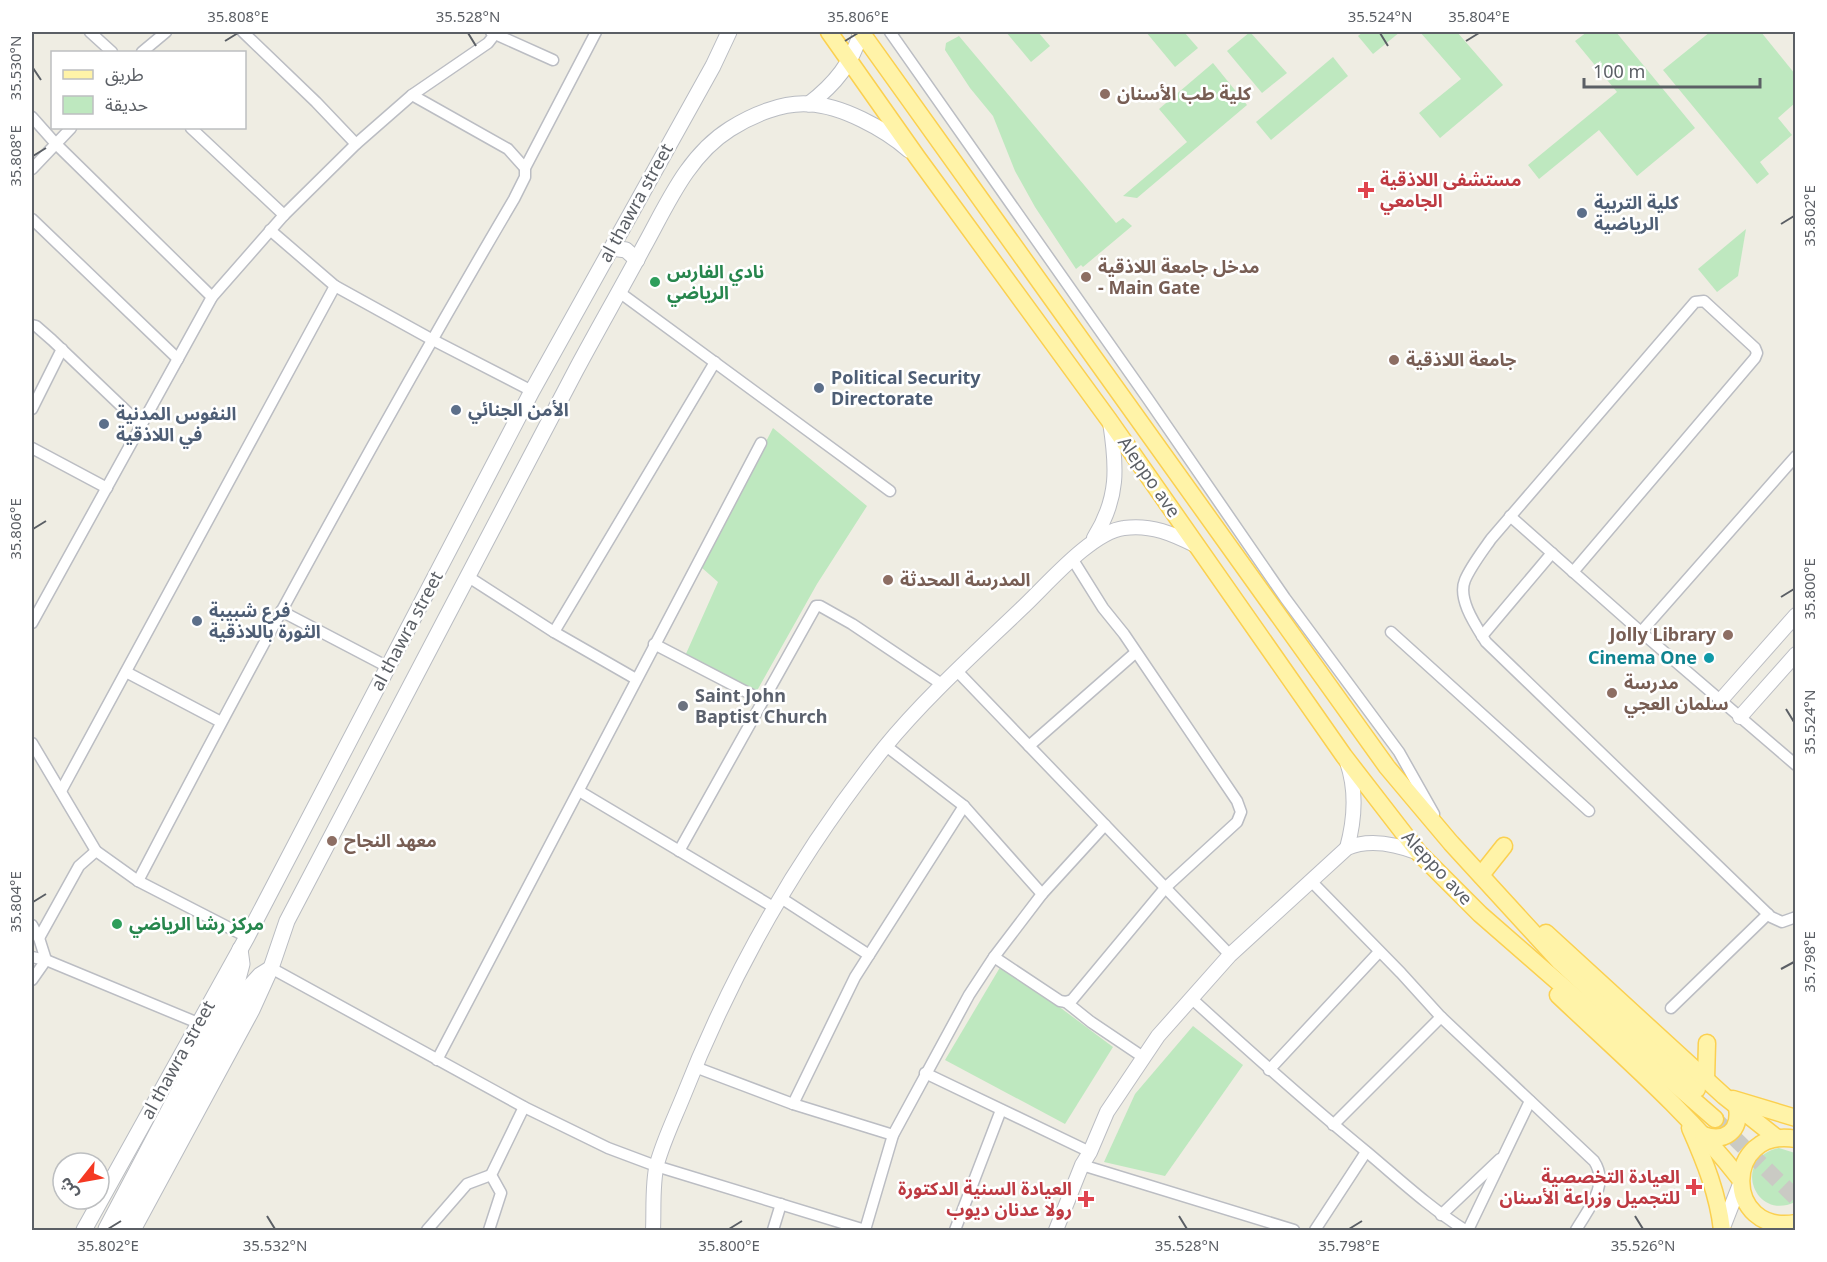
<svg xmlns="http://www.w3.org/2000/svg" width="1827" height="1262" font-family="'Noto Sans','Noto Sans Arabic',sans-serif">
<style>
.green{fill:#bee8bf}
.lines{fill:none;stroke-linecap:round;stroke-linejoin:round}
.primary-tunnel{stroke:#cacac4;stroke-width:16;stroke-dasharray:16 8;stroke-linecap:butt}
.minor-casing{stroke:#bbbdc3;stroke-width:13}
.tertiary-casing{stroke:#bbbdc3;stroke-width:16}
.secondary-casing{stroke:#b9bcc2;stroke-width:17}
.primary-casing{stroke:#fbd050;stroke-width:19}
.minor{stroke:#fff;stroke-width:10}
.tertiary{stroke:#fff;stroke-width:14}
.secondary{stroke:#fff;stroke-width:15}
.primary{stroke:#fff3a8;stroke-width:16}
.ticks{fill:none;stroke:#5b5f65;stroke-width:2}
.education-dot{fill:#8d6e63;stroke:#fff;stroke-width:2}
.health-dot{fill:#e0444e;stroke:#fff;stroke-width:2}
.service-dot{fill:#5c6f8a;stroke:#fff;stroke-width:2}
.leisure-dot{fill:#2e9e5b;stroke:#fff;stroke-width:2}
.culture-dot{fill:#0f9aa8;stroke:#fff;stroke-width:2}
.worship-dot{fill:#6b7280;stroke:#fff;stroke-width:2}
.labels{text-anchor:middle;stroke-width:5;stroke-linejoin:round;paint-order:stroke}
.education-label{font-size:18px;font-weight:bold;fill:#785e54;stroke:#fff;text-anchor:start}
.health-label{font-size:18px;font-weight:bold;fill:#be3a42;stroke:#fff;text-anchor:end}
.street-label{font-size:18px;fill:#5b5f65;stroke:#fff}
.service-label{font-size:18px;font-weight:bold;fill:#4e5e75;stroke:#fff;text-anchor:start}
.leisure-label{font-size:18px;font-weight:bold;fill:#27864d;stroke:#fff;text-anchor:start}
.culture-label{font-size:18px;font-weight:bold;fill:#0d838f;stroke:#fff;text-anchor:end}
.worship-label{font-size:18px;font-weight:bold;fill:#5b616d;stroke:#fff;text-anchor:start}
.neatline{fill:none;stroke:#5b5f65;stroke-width:2}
.ticks-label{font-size:15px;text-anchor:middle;fill:#5b5f65}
</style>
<rect width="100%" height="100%" fill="#efede3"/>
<g class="green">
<path d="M1006 32H1038L1050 46 1031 62Z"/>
<path d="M1146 32H1184L1198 48 1175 67Z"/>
<path d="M1250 32 1287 73 1262 93 1227 51Z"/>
<path d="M1363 32H1400L1373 54 1358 36Z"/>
<path d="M1420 32H1457L1503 85 1440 138 1419 113 1461 79Z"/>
<path d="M1587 32H1616L1695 128 1637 176 1599 130 1539 179 1528 165 1617 92 1575 41Z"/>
<path d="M1710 32H1761L1795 74V103L1778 118 1792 135 1760 162 1769 174 1757 184 1663 70Z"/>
<path d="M959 36 1116 223 1123 218 1132 226 1083 267 1081 265 1076 269 1035 207 1015 171 993 116 970 88 945 50 946 43Z"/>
<path d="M1333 57 1348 76 1271 140 1256 122Z"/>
<path d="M1213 63 1247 105 1137 198 1123 196 1187 142 1159 109Z"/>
<path d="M1746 229 1738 276 1717 292 1698 269Z"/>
<path d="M773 428 867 506 817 584 754 696 685 656 718 582 701 567Z"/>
<path d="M1002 964 1113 1047 1065 1124 945 1060Z"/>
<path d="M1193 1026 1243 1065 1165 1176 1104 1162 1135 1094Z"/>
<path d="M1779 1148 1795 1153V1202C1754 1222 1731 1158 1779 1148Z"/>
</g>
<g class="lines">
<path class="primary-tunnel" d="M1715 1119 1796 1198"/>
<defs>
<g id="minor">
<path d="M90 32 112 52"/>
<path d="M243 32 316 102 356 144"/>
<path d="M890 32 1148 399 1285 598 1399 752 1434 814"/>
<path d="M495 34 553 60"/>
<path d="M142 52 166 32"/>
<path d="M412 95 508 149 525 168"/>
<path d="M32 117 56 144 212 297"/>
<path d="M191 128 284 215"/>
<path d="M32 169 71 128"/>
<path d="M32 219 178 359"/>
<path d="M270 230 335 286 431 339 532 391"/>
<path d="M619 292 890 491"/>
<path d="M32 325 36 326 52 340 140 424"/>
<path d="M32 409 62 349"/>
<path d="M32 448 107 488"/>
<path d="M1510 516 1641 632 1796 765"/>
<path d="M1573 572 1755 358 1757 353 1755 348 1704 301 1695 302 1491 539C1482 552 1471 566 1465 580 1457 599 1476 626 1486 642L1771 917 1782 922 1796 917"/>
<path d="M467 576 554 632 636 679"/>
<path d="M281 611 388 667"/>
<path d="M32 623 212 297 284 215 356 144 412 95 488 43 495 34 491 32"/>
<path d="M554 632 715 362"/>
<path d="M1391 632 1589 811"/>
<path d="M1641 632 1796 456"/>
<path d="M1482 636 1552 553"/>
<path d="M654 644 762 700"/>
<path d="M957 671 1230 955"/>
<path d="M126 672 221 722"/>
<path d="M32 743 96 851 138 881 247 937"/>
<path d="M886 746 964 806 1042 894"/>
<path d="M1029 746 1135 653"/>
<path d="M61 791 335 286"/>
<path d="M579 791 775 908"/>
<path d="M679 851 816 606H820L852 624 943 685"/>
<path d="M138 881C258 651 382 423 514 199L525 177V168L596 32"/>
<path d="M1311 881 1401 973 1441 1017 1594 1161C1610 1185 1588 1209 1576 1230"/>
<path d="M781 898 869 955"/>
<path d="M32 925 39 938 46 960 32 980"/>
<path d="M39 938 79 866 96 851"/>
<path d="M32 957 46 960 198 1023"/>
<path d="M994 957 1060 1001 1066 1002 1072 1000 1166 887 1237 822 1241 812 1237 801 1124 634 1103 608 1073 560"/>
<path d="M271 968 524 1107 608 1148 656 1166 865 1230"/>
<path d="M1191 998C1249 1051 1307 1103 1368 1153 1400 1180 1430 1208 1465 1230"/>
<path d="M1066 1002 1091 1022 1143 1057"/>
<path d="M1671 1008 1768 914"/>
<path d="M437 1060 761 443"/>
<path d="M695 1067 793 1104 893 1135"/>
<path d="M1269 1070 1379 952"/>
<path d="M925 1073 1090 1152"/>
<path d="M793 1104 855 977 964 806"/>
<path d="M1333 1125 1441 1017"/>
<path d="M1082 1165 1294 1230"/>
<path d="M1441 1215 1500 1159"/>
<path d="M427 1230 467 1184 491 1175"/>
<path d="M489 1230 501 1193 491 1175 524 1107"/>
<path d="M773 1230 781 1204"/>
<path d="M865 1230 893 1135 969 995 994 957 1042 894 1105 825"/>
<path d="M955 1230 1001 1110"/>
<path d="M1315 1230 1366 1152"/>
<path d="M1468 1230 1530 1101"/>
</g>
<g id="tertiary">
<path d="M1094 538C1119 498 1117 467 1110 422"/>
<path d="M1720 701 1796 615"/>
<path d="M1740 717 1796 654"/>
<path d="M1347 848C1355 819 1357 791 1347 762"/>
<path d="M653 1230C654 1211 652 1183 657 1164 663 1142 674 1119 683 1097 732 972 800 853 884 748 924 699 975 653 1021 609 1046 586 1091 532 1124 528 1151 524 1173 534 1197 546"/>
<path d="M1056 1230 1082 1165 1090 1152 1107 1112 1158 1036 1230 955 1347 848C1370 838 1396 844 1419 853"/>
<path d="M1722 1230 1740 1184"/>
</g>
<g id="secondary">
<path d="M809 104C835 84 852 63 861 32"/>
<path d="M612 248 626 250 637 260"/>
<path d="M106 1229 238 979 242 964 240 949"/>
<path d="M84 1230 247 937 532 391 713 66 729 32"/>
<path d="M117 1230 250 986 260 975 268 970"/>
<path d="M133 1230 252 1010 271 968 287 921C383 737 479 553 576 370 598 329 621 289 643 248 667 205 687 156 730 129 752 115 783 102 809 104 841 105 885 129 909 150"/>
</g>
<g id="primary">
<path d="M829 32 917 157 1109 420 1344 756 1419 853 1480 914 1715 1119"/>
<path d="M861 32 1387 767 1451 843 1560 962 1697 1089"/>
<path d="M1481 875 1504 846"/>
<path d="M1546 933 1724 1096 1777 1138"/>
<path d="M1558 995C1620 1054 1687 1111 1740 1179"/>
<path d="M1706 1080 1707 1043"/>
<path d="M1733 1099 1796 1118"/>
<path d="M1690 1128C1705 1162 1718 1194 1722 1230"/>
<path d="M1703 1135C1725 1143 1741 1131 1737 1107"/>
<path d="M1796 1139C1723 1126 1723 1236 1796 1223"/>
</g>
</defs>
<use href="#minor" class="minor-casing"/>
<use href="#tertiary" class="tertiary-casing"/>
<use href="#secondary" class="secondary-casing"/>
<use href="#primary" class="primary-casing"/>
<use href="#minor" class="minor"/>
<use href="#tertiary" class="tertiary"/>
<use href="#secondary" class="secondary"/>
<use href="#primary" class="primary"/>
</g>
<path class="ticks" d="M468 33 476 46M1380 33 1388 46M225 41 238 33M845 41 858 33M1466 41 1479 33M33 68 41 80M33 156 46 148M1781 224 1794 216M33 529 46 521M1781 597 1794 589M1786 709 1794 722M33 902 46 894M1781 969 1794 962M267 1216 275 1229M1179 1216 1187 1229M1635 1216 1643 1229M108 1229 121 1221M729 1229 742 1221M1349 1229 1362 1221"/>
<g class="education-dot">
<circle cx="1105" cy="94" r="6"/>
<circle cx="1086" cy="277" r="6"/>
<circle cx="1394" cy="360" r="6"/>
<circle cx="888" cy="580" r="6"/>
<circle cx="1728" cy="635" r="6"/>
<circle cx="1612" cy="693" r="6"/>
<circle cx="332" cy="841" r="6"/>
</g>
<g class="health-dot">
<path d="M1363 181h6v6h6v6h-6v6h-6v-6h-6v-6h6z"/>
<path d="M1691 1178h6v6h6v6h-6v6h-6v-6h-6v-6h6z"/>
<path d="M1083 1190h6v6h6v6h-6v6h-6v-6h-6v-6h6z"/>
</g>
<g class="service-dot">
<circle cx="1582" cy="213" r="6"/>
<circle cx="819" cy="388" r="6"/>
<circle cx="456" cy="410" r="6"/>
<circle cx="104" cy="424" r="6"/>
<circle cx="197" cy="621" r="6"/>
</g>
<g class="leisure-dot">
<circle cx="655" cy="282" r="6"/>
<circle cx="117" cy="924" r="6"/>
</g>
<circle class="culture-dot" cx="1709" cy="658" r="6"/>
<circle class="worship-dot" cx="683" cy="706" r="6"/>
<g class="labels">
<g class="education-label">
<text x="1117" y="100">كلية طب الأسنان</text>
<text x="1098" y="273">مدخل جامعة اللاذقية<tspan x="1098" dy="21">- Main Gate</tspan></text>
<text x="1406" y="366">جامعة اللاذقية</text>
<text x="900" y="586">المدرسة المحدثة</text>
<text x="1716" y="641" text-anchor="end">Jolly Library</text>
<text x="1624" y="689">مدرسة<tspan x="1624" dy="21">سلمان العجي</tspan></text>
<text x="344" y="847">معهد النجاح</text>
</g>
<g class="health-label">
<text x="1380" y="186" text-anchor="start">مستشفى اللاذقية<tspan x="1380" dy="21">الجامعي</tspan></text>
<text x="1680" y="1183">العيادة التخصصية<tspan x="1680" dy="21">للتجميل وزراعة الأسنان</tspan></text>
<text x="1072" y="1195">العيادة السنية الدكتورة<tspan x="1072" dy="21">رولا عدنان ديوب</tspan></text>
</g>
<g class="street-label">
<text transform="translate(636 203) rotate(-61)" y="6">al thawra street</text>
<text transform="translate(1149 477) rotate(55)" y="6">Aleppo ave</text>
<text transform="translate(407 631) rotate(-62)" y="6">al thawra street</text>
<text transform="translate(1437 868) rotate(47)" y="6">Aleppo ave</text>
<text transform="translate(178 1060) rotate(-61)" y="6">al thawra street</text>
</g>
<g class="service-label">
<text x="1594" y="209">كلية التربية<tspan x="1594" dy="21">الرياضية</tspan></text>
<text x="831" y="384">Political Security<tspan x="831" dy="21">Directorate</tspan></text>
<text x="468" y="416">الأمن الجنائي</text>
<text x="116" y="420">النفوس المدنية<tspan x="116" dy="21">في اللاذقية</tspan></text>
<text x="209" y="617">فرع شبيبة<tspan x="209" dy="21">الثورة باللاذقية</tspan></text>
</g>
<g class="leisure-label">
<text x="667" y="278">نادي الفارس<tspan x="667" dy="21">الرياضي</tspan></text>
<text x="129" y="930">مركز رشا الرياضي</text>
</g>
<g class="culture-label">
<text x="1697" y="664">Cinema One</text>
</g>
<g class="worship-label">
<text x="695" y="702">Saint John<tspan x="695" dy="21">Baptist Church</tspan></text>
</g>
</g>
<rect width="1827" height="1262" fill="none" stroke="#ffffff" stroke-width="66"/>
<rect x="51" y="51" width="195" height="78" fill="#ffffff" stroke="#bdbfc1" stroke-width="1.5"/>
<rect x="63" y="70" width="30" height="9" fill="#fff3a8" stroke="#bdbfc1" stroke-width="1.5"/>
<text x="105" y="81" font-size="18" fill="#5b5f65">طريق</text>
<rect x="63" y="96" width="30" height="18" fill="#bee8bf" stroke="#bdbfc1" stroke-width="1.5"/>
<text x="105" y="111" font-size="18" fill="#5b5f65">حديقة</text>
<g transform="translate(81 1181) rotate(239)"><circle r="28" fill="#ffffff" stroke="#bdbfc1" stroke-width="1.5"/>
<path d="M0-4.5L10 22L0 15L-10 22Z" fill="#f53923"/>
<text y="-9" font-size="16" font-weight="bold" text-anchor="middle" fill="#5b5f65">ش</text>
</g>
<path d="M1584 78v9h176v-9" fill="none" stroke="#5b5f65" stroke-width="3"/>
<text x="1593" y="78" font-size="18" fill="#5b5f65" stroke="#ffffff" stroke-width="4.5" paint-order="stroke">100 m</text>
<rect x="33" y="33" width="1761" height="1196" class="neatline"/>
<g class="ticks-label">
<text x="238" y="22">35.808°E</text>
<text x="468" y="22">35.528°N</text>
<text x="858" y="22">35.806°E</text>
<text x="1380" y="22">35.524°N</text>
<text x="1479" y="22">35.804°E</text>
<text transform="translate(16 68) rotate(-90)" y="5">35.530°N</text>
<text transform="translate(16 156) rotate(-90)" y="5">35.808°E</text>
<text transform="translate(1810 216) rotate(-90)" y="5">35.802°E</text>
<text transform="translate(16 529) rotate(-90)" y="5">35.806°E</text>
<text transform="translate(1810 589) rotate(-90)" y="5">35.800°E</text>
<text transform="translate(1810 722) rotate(-90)" y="5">35.524°N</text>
<text transform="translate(16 902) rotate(-90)" y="5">35.804°E</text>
<text transform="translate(1810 962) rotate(-90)" y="5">35.798°E</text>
<text x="108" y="1251">35.802°E</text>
<text x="275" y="1251">35.532°N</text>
<text x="729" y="1251">35.800°E</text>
<text x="1187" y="1251">35.528°N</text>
<text x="1349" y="1251">35.798°E</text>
<text x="1643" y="1251">35.526°N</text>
</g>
</svg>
